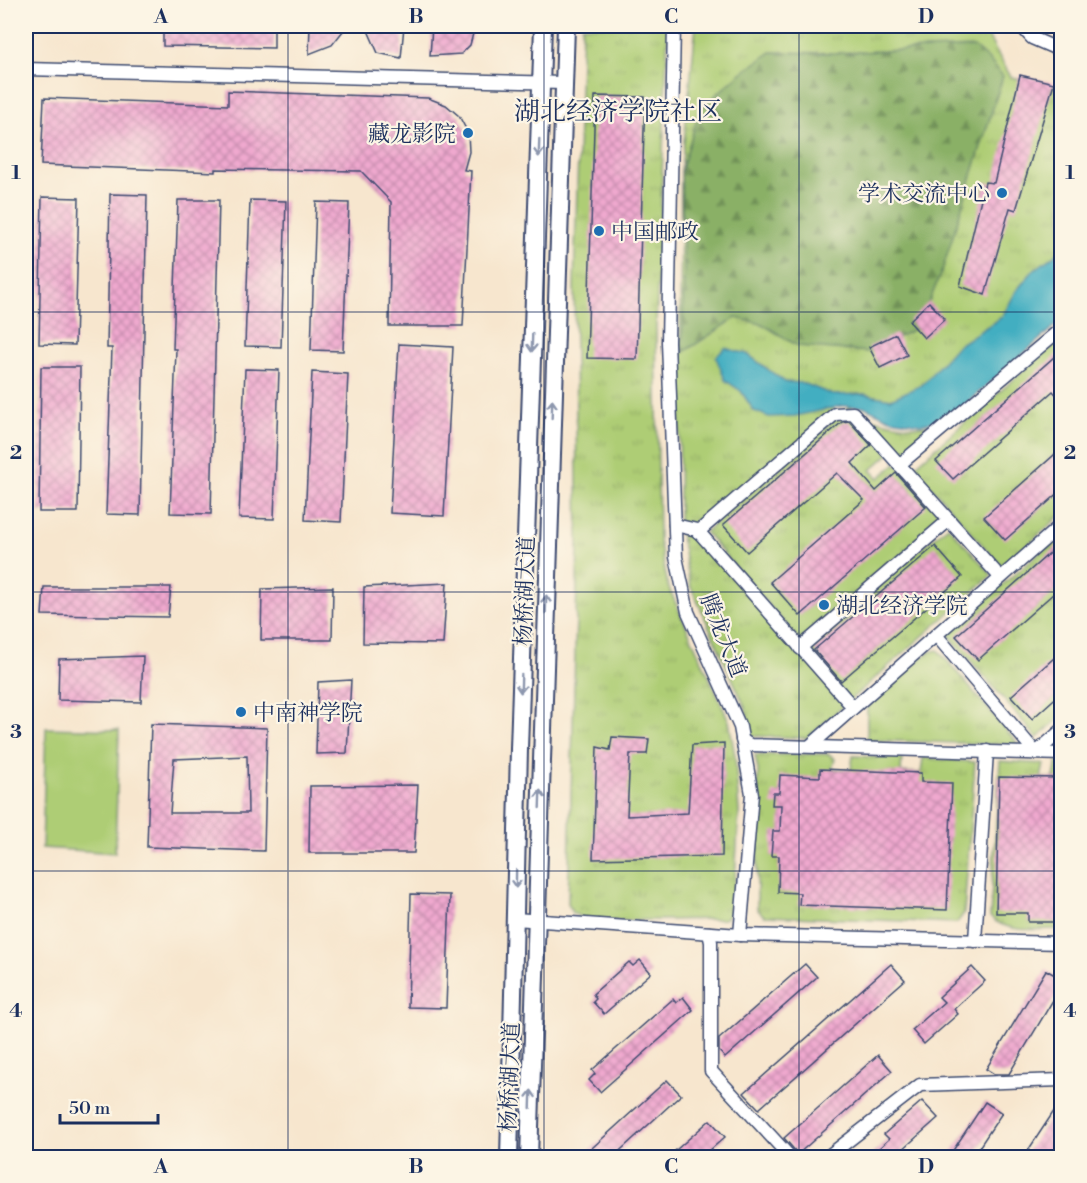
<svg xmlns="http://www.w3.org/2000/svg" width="1087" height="1183" font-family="'Libre Bodoni','Noto Serif SC',serif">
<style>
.grass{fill:url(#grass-tufts);stroke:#647e6a;stroke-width:1.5}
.forest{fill:url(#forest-firs);stroke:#527062;stroke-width:1.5}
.park{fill:#aecd75;stroke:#647e6a;stroke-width:1.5}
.water{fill:#43aec1;stroke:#2f6e90;stroke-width:1.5}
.building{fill:url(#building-cross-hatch);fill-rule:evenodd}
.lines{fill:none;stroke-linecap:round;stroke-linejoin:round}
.minor-casing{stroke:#3c4a6f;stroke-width:15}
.secondary-casing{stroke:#3c4a6f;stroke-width:20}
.minor{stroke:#fff;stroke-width:12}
.secondary{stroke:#fff;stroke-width:16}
.oneway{stroke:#8d97ae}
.grid{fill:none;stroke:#1b2f5e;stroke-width:1.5;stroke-opacity:0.55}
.poi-dot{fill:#1f6fb2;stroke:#fcf5e5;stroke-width:2}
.labels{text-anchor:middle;stroke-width:4.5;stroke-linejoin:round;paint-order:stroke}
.poi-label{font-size:22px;fill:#1b2f5e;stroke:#fcf5e5;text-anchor:start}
.street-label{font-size:22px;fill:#1b2f5e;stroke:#fcf5e5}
.quarter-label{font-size:26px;fill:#1b2f5e;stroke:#fcf5e5}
.neatline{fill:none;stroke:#1b2f5e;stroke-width:2}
.grid-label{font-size:20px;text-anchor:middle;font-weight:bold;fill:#1b2f5e}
</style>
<defs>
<pattern id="grass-tufts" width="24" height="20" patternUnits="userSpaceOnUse" patternTransform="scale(1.5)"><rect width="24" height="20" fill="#aecd75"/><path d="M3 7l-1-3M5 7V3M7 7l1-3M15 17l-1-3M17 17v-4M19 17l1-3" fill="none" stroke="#95b068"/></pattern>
<pattern id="forest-firs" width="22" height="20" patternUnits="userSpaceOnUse" patternTransform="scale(1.5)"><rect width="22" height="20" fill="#8ab066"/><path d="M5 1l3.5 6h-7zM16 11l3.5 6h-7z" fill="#709057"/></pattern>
<pattern id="building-cross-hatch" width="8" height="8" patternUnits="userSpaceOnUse" patternTransform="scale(1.5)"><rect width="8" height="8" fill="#f0a9cf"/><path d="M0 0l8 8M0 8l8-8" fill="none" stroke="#c28aab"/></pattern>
</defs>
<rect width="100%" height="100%" fill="#fcf5e5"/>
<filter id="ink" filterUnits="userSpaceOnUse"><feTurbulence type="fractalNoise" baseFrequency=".0167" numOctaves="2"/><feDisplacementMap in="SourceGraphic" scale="12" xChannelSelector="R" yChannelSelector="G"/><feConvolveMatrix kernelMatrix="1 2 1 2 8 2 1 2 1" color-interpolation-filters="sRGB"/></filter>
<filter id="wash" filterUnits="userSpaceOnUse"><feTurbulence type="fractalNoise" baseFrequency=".008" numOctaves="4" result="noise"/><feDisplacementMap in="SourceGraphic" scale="24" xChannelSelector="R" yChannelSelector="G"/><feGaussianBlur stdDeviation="1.35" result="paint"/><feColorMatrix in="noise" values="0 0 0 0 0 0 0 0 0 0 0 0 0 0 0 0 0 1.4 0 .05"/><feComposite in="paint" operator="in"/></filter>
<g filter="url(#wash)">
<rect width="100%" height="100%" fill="#f7e6ce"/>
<g class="grass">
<path d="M582 26H668L656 325 659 540 668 586 729 721 735 756 739 812 733 911 724 919 590 921 572 913 568 903 578 545 574 286Z"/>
<path d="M696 26H982L1011 77 1061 88V250L1033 271 1017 290 1002 317 957 346 922 385 891 399 864 394 833 395 803 383 785 382 747 354 725 380 741 391 754 411 833 408 835 414 698 532 802 650 948 526 992 575 807 738 752 736 745 707 690 585 679 526 681 171Z"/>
<path d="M1061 338V515L1002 567 914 467Z"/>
<path d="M849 407 889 454 871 470 879 478 896 463 944 519 800 641 705 532Z"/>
<path d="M863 415C890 425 914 429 942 424L904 457Z"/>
<path d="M1061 534V717L1037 738 947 633Z"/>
<path d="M938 650 1019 745 867 740V707L928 652Z"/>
<path d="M829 754 835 759 832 769 851 770 853 756 902 758 901 772 921 773 923 758 975 762 964 913 957 923 764 916 757 909 758 770 755 755Z"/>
<path d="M1000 761 1044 764 1041 778H1054L1057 762H1061V929C1038 929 1008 934 990 917Z"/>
</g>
<path class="forest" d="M974 47 988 59 1003 76 943 268 919 327 868 352 798 346 762 324 736 318 682 353 684 270 681 171 700 109 741 73 771 52 833 53Z"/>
<path class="park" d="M46 728 119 730 115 853 42 848Z"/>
<path class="water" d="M1061 250V321L947 420 920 424 890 419 865 407 842 406 795 416 769 417 754 411 741 391 725 380 716 357 725 348 747 354 785 382 803 383 833 395 864 394 891 399 922 385 957 346 1002 317 1017 290 1033 271Z"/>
<g id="blocks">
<g class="building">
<path d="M163 26H274V48L163 46Z"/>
<path d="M310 26H347L332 45 309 54Z"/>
<path d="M366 26H404L401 58 378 53Z"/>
<path d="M432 26H475L470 45 461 54 430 56Z"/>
<path d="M1020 75 1054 83 1016 210 1010 208 985 295 960 286 985 182 994 183Z"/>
<path d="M228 91 428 98 446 105 459 116 468 133 469 152 464 170 471 171 463 326H389L391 202 361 171 215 169V172L41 165 44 98 228 105Z"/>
<path d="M595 96 645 97 637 359 587 358Z"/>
<path d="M110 194 147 195 140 515 106 514 112 348H107Z"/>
<path d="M42 197 79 198 75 345 39 344Z"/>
<path d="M178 200H219L211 514 170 513 176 349H173Z"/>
<path d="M250 200 286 201 281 347 245 346Z"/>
<path d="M316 202 349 203 343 351 311 350Z"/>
<path d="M929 302 945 319 924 338 909 321Z"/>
<path d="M896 334 907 355 880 368 869 347Z"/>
<path d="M399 344 453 347 444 516 390 513Z"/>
<path d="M1062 350V401L1053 391 953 479 936 461Z"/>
<path d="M41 367H80L78 512H39Z"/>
<path d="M245 369 279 370 274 519 239 518Z"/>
<path d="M312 372 348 374 341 522 305 520Z"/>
<path d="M849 421 871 445 852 463 876 491 896 473 926 507 800 616 770 582 864 500 837 473 747 552 723 525 842 422Z"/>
<path d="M1062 448V490L1005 540 984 517Z"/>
<path d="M1062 542V586L978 660 956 636Z"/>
<path d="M935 546 962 577 841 681 814 650Z"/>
<path d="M447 583 443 644 363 643 364 587Z"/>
<path d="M44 587H171L168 617 42 615Z"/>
<path d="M333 587 332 640H261L262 589Z"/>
<path d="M1062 651V692L1032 719 1011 696Z"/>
<path d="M143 656 141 702 58 700 59 659Z"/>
<path d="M351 680 347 753 316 754 318 682Z"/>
<path d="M151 724 267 728 264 851 147 847ZM247 756 248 813H170L174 759Z"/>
<path d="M612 737 649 739 647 754H630L627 816 688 813 692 745 724 743 722 856 593 859 597 747 610 750Z"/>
<path d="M820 769 921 773V782L952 783 947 910 799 905 800 893 778 892 779 856H771L773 831H780L781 805H772L773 793H779L780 775 820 777Z"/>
<path d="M999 777 1062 778V922H1028V913H996Z"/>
<path d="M418 785 414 853H309L310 786Z"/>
<path d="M411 894 450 895 446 1008 408 1007Z"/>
<path d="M640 960 651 973 604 1014 593 1002 596 999 593 994 629 962 633 966Z"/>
<path d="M805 964 817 977 725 1058 719 1051V1039Z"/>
<path d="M891 964 905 980 759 1109 744 1093Z"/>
<path d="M972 967 985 981 954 1009 958 1014 924 1044 912 1030 944 1002 939 997Z"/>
<path d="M1046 970 1062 979V985L1009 1074H994L986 1069Z"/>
<path d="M683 997 693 1010 600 1092 589 1080 595 1074 592 1070 673 999 676 1003Z"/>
<path d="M878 1055 892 1071 798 1154 784 1138Z"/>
<path d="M667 1080 681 1095 612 1158H581Z"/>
<path d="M1062 1099V1140L1050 1158H1023Z"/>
<path d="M922 1101 938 1118 902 1150 908 1158H868L889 1139 884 1134Z"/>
<path d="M985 1102 1002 1113 972 1158H948Z"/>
<path d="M710 1120 725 1137 701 1158H667Z"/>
</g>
</g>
</g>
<g filter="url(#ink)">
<use href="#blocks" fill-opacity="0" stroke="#3c4a6f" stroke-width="1.5"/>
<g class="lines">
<defs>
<g id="minor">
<path d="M674 26 668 342 676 557 688 612 740 727 752 794 740 935"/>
<path d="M1021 26 1032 38 1062 51"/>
<path d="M26 69 563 83"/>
<path d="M899 465 1062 328"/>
<path d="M675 525 697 530 853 707"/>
<path d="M698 532 835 414 853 413 1000 577"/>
<path d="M936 635 1036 753 1062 730"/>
<path d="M800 648 949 520"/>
<path d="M742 740 750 745 1062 754"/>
<path d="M810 746 1062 524"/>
<path d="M515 919 740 935 1062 943"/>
<path d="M709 933 711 942V1071L791 1158"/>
<path d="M975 941 987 751"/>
<path d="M826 1158 920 1085 1062 1080"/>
</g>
<g id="secondary">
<path d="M509 1158 519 749 543 26"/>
<path d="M529 1158 566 26"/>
</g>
</defs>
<use href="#minor" class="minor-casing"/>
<use href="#secondary" class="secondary-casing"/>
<use href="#minor" class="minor"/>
<use href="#secondary" class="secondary"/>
</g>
<defs><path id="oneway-shaft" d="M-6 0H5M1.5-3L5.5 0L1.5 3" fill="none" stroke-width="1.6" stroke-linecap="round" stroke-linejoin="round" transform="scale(1.5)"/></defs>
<g class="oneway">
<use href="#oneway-shaft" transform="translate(539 148) rotate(92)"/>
<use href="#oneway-shaft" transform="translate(532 343) rotate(92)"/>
<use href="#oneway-shaft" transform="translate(552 409) rotate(-88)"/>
<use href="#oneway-shaft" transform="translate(546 604) rotate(-88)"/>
<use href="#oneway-shaft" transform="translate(521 684) rotate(92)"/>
<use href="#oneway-shaft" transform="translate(540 799) rotate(-88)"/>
<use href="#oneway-shaft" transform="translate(516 879) rotate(91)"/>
<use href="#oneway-shaft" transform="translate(531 1099) rotate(-88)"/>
</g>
</g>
<path class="grid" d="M288 26V1158M544 26V1158M799 26V1158M26 312H1062M26 592H1062M26 871H1062"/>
<g class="poi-dot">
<circle cx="468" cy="133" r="6"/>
<circle cx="1002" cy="193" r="6"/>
<circle cx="599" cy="231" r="6"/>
<circle cx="824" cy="605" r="6"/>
<circle cx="241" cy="712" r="6"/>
</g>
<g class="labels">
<g class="poi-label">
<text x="456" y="141" text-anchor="end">藏龙影院</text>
<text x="990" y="201" text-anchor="end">学术交流中心</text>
<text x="611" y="239">中国邮政</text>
<text x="836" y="613">湖北经济学院</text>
<text x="253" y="720">中南神学院</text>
</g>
<g class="street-label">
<text transform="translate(524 591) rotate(-88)" y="8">杨桥湖大道</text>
<text transform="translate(724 635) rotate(68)" y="8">腾龙大道</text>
<text transform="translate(509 1077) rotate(-88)" y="8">杨桥湖大道</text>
</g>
<g class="quarter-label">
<text x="618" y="120">湖北经济学院社区</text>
</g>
</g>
<rect width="1087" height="1183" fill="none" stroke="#fcf5e5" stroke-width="66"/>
<path d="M60 1114v9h98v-9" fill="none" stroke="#1b2f5e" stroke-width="3"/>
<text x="69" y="1114" font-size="18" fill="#1b2f5e" stroke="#fcf5e5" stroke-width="4.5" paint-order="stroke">50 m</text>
<rect x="33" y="33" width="1021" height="1117" class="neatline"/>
<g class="grid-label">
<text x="161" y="23">A</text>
<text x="416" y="23">B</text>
<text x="671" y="23">C</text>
<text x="926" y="23">D</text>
<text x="16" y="179">1</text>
<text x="1070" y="179">1</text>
<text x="16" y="459">2</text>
<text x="1070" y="459">2</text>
<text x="16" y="738">3</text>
<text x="1070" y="738">3</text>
<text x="16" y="1017">4</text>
<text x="1070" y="1017">4</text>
<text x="161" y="1173">A</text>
<text x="416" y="1173">B</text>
<text x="671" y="1173">C</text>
<text x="926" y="1173">D</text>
</g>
</svg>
